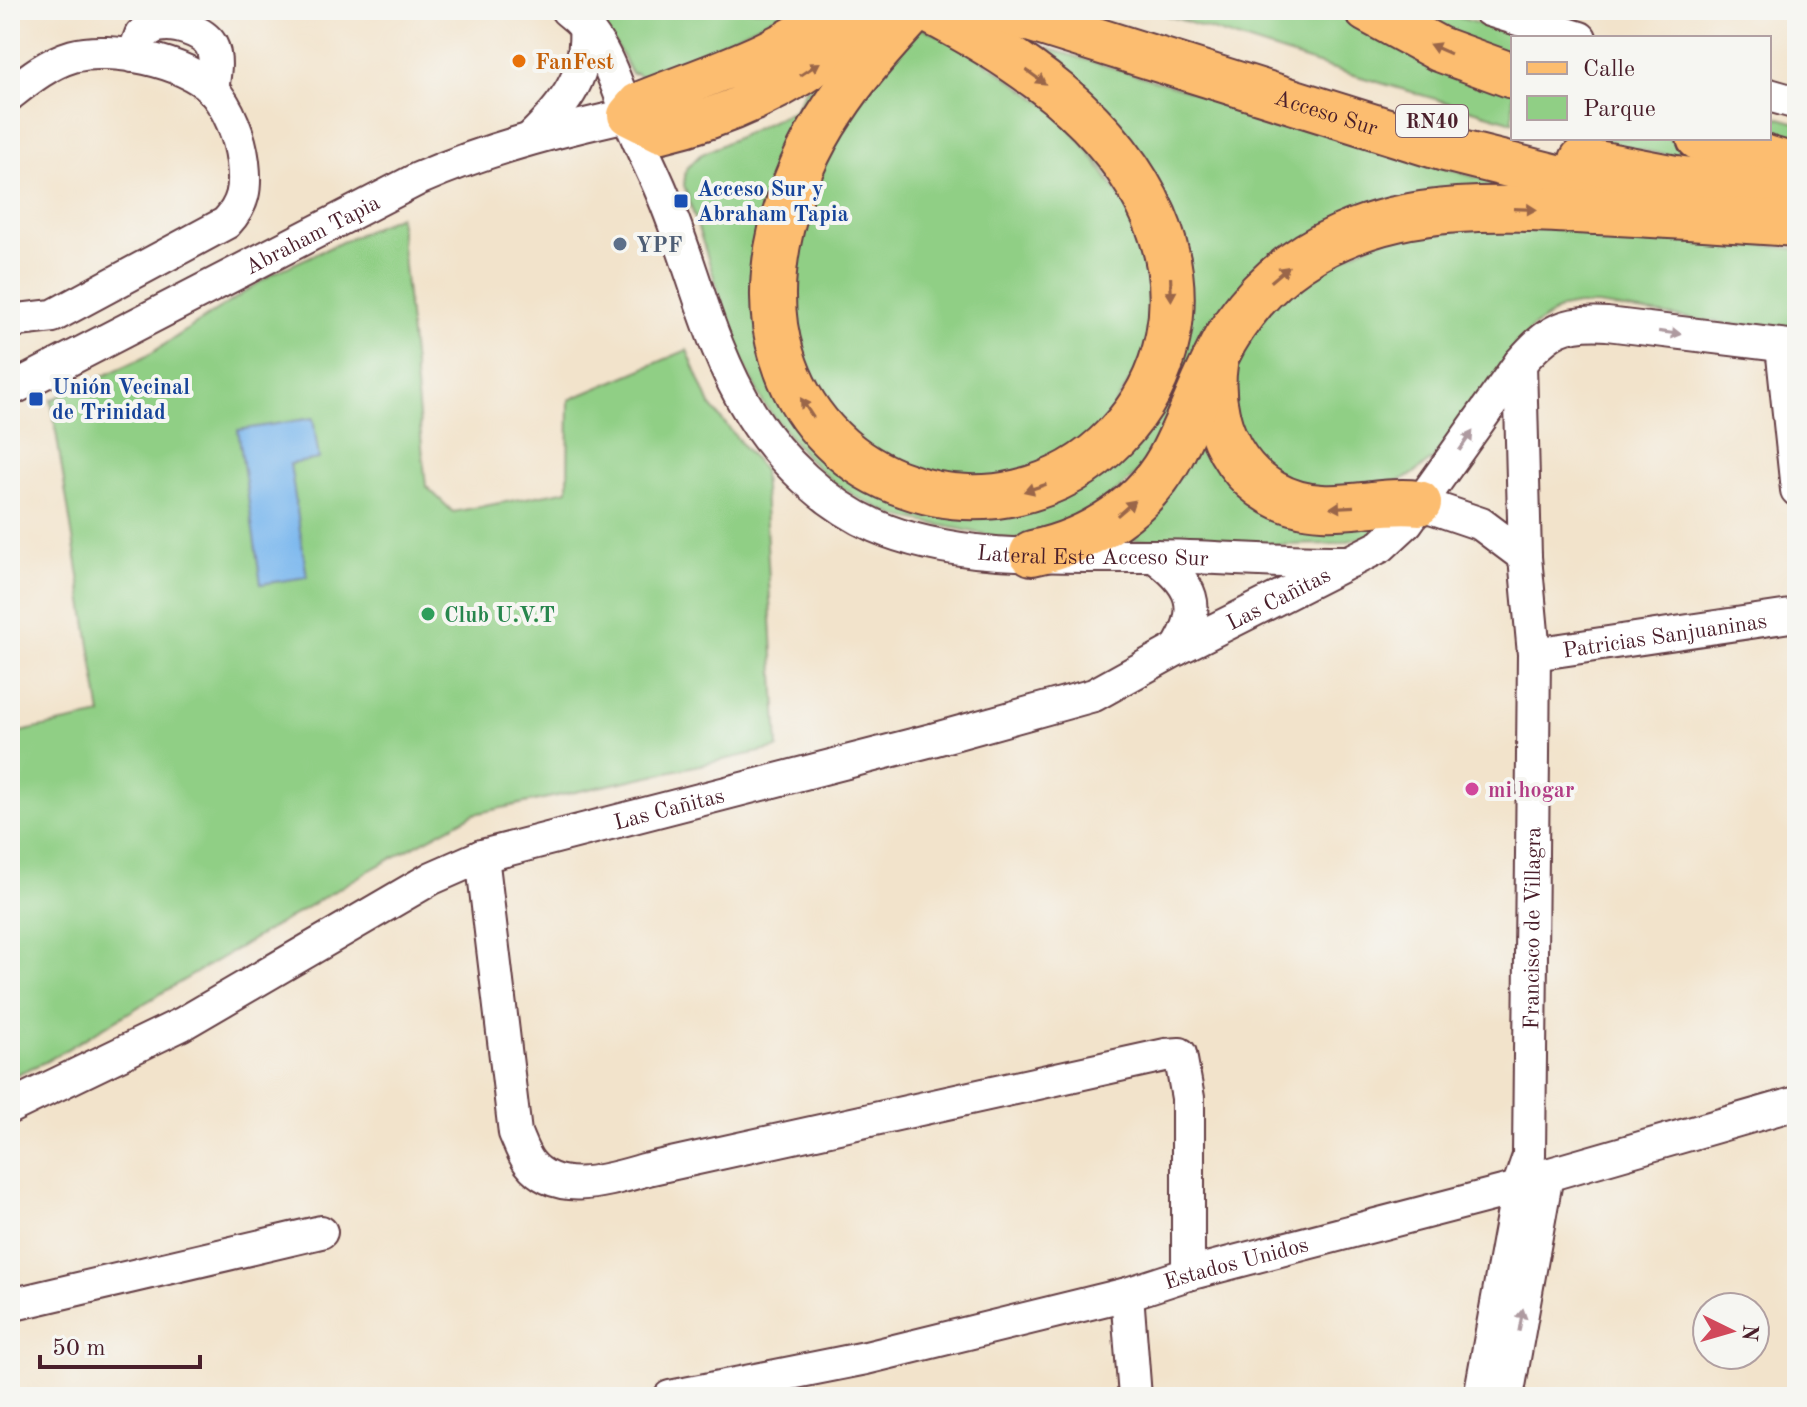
<svg xmlns="http://www.w3.org/2000/svg" width="1807" height="1407" font-family="'Old Standard TT',serif">
<style>
.green{fill:#90cf85;stroke:#6d7758;stroke-width:2}
.water{fill:#7cb8ee;stroke:#636c8c;stroke-width:2}
.lines{fill:none;stroke-linecap:round;stroke-linejoin:round}
.minor-casing{stroke:#633c43;stroke-width:36}
.major-casing{stroke:#633c43;stroke-width:44}
.highway-casing{stroke:#633c43;stroke-width:48}
.minor{stroke:#fff;stroke-width:32}
.major{stroke:#fcbd6f;stroke-width:40}
.highway{stroke:#fcbd6f;stroke-width:44}
.oneway{fill:#9a664a}
.oneway2{fill:#ae9aa0}
.food-dot{fill:#e8710a;stroke:#f6f6f2;stroke-width:3}
.transit-dot{fill:#1a4fb4;stroke:#f6f6f2;stroke-width:3}
.service-dot{fill:#5c6f8a;stroke:#f6f6f2;stroke-width:3}
.leisure-dot{fill:#2e9e5b;stroke:#f6f6f2;stroke-width:3}
.hotel-dot{fill:#d1479c;stroke:#f6f6f2;stroke-width:3}
.labels{text-anchor:middle;stroke-width:8;stroke-linejoin:round;paint-order:stroke}
.shield{fill:#f6f6f2;stroke:#7e6067;stroke-width:2}
.shield-label{font-size:20px;font-weight:bold;fill:#4a1f2b}
.food-label{font-size:22px;font-weight:bold;fill:#c56008;stroke:#f6f6f2;text-anchor:start}
.street-label{font-size:22px;fill:#4a1f2b;stroke:#f6f6f2}
.transit-label{font-size:22px;font-weight:bold;fill:#164399;stroke:#f6f6f2;text-anchor:start}
.service-label{font-size:22px;font-weight:bold;fill:#4e5e75;stroke:#f6f6f2;text-anchor:start}
.leisure-label{font-size:22px;font-weight:bold;fill:#27864d;stroke:#f6f6f2;text-anchor:start}
.hotel-label{font-size:22px;font-weight:bold;fill:#b23c85;stroke:#f6f6f2;text-anchor:start}
</style>
<rect width="100%" height="100%" fill="#f6f6f2"/>
<filter id="ink" filterUnits="userSpaceOnUse"><feTurbulence type="fractalNoise" baseFrequency=".0125" numOctaves="2"/><feDisplacementMap in="SourceGraphic" scale="16" xChannelSelector="R" yChannelSelector="G"/><feConvolveMatrix kernelMatrix="1 2 1 2 8 2 1 2 1" color-interpolation-filters="sRGB"/></filter>
<filter id="wash" filterUnits="userSpaceOnUse"><feTurbulence type="fractalNoise" baseFrequency=".006" numOctaves="4" result="noise"/><feDisplacementMap in="SourceGraphic" scale="32" xChannelSelector="R" yChannelSelector="G"/><feGaussianBlur stdDeviation="1.8" result="paint"/><feColorMatrix in="noise" values="0 0 0 0 0 0 0 0 0 0 0 0 0 0 0 0 0 1.4 0 .05"/><feComposite in="paint" operator="in"/></filter>
<g filter="url(#wash)">
<rect width="100%" height="100%" fill="#f2e3cb"/>
<g class="green">
<path d="M585 10H790L706 50 641 77 636 73 632 74 615 43Z"/>
<path d="M1150 10H1345L1513 87V122L1337 70Z"/>
<path d="M1385 10H1436L1522 38H1513V65Z"/>
<path d="M915 25 960 44 1065 118 1145 232 1153 343 1091 444 971 487 850 443 784 328 816 157Z"/>
<path d="M984 29 1508 187 1335 228 1166 448 1063 538 1008 539 896 516 858 498 832 481 807 458 763 403 738 351 684 185 686 169 700 155 795 110 805 90 853 57 829 102 770 344 916 499 1119 446 1173 249Z"/>
<path d="M1769 115 1797 123V156L1769 138Z"/>
<path d="M1583 138H1667L1749 166 1651 152Z"/>
<path d="M399 216 426 486 453 512 568 490 569 400 687 350 710 405 763 470 778 748 474 814 370 870 45 1062 10 1077V734L101 715 51 400 147 356 274 273Z"/>
<path d="M1409 227 1625 229 1797 249V330L1735 325 1597 305H1577L1561 308 1532 328 1433 459 1410 476 1395 482 1329 495 1253 464 1223 379 1282 285Z"/>
<path d="M1200 411 1224 461 1397 516 1368 536 1335 544 1274 545 1116 539Z"/>
</g>
<path class="water" d="M313 418 319 459 290 464 307 577 261 584 238 430Z"/>
</g>
<g filter="url(#ink)">
<g class="lines">
<defs>
<g id="minor">
<path id="s1" d="M567 10C601 35 613 74 627 112 635 135 646 157 656 179 691 255 706 342 751 414 779 459 825 504 875 526 957 562 1067 555 1155 556 1220 557 1284 563 1349 562L1381 546 1407 522 1520 363C1548 331 1563 321 1607 324L1797 347"/>
<path d="M1489 10 1580 38"/>
<path d="M133 56 141 35C146 32 153 27 158 26 174 22 203 31 211 45 218 58 214 76 212 90"/>
<path d="M10 94C29 79 49 63 73 56 110 46 185 61 212 89 229 108 240 137 243 162 246 188 244 204 226 223L53 316 10 321"/>
<path d="M1769 95 1797 103"/>
<path d="M531 138C566 104 589 75 585 24"/>
<path d="M1782 346 1797 490"/>
<path id="s2" d="M10 390 418 179C486 149 556 131 628 115"/>
<path d="M1419 503 1481 524 1525 557"/>
<path d="M1154 556C1192 583 1204 607 1177 649"/>
<path id="s3" d="M1534 654 1797 615"/>
<path d="M482 856 515 1133C519 1142 523 1154 529 1162 557 1199 612 1179 648 1169L1165 1055 1180 1054 1188 1098V1274"/>
<path id="s4" d="M10 1107 182 1024 432 878 482 856 932 740 1094 695 1177 649 1343 565"/>
<path d="M1127 1294 1135 1397"/>
<path d="M10 1305 321 1232"/>
<path id="s5" d="M670 1397 866 1358 1127 1294 1188 1274 1518 1188 1547 1175 1797 1103"/>
<path id="s6" d="M1480 1397 1518 1188 1529 1156 1534 654 1525 557 1520 363"/>
<path d="M1507 1397 1547 1175"/>
</g>
<path id="major" d="M835 10C778 55 704 76 638 103L628 115 662 132C726 117 789 88 841 47 856 36 869 22 884 10"/>
<g id="highway">
<path d="M915 10C886 42 856 74 833 110 788 177 757 277 782 356 799 413 841 460 897 482 1065 549 1226 382 1154 216 1112 119 1017 56 927 10"/>
<path id="s7" d="M1000 10 1445 149 1617 192"/>
<path d="M1367 10 1439 49 1513 76"/>
<path d="M1699 138 1797 167"/>
<path d="M1582 160 1676 178 1797 195"/>
<path d="M1215 364C1205 433 1248 504 1322 507 1355 509 1386 499 1419 503"/>
<path d="M1032 553C1090 541 1147 506 1174 450 1192 414 1205 376 1225 340 1252 294 1292 258 1341 237 1422 201 1510 208 1597 212 1664 215 1730 220 1797 224"/>
</g>
</defs>
<use href="#minor" class="minor-casing"/>
<use href="#major" class="major-casing"/>
<use href="#highway" class="highway-casing"/>
<use href="#minor" class="minor"/>
<use href="#major" class="major"/>
<use href="#highway" class="highway"/>
</g>
<defs><path id="oneway-solid" d="M-6-.8H1V-3.2L6.5 0L1 3.2V.8H-6Z" transform="scale(2)"/></defs>
<g class="oneway">
<use href="#oneway-solid" transform="translate(1440 49) rotate(-156)"/>
<use href="#oneway-solid" transform="translate(810 69) rotate(-33)"/>
<use href="#oneway-solid" transform="translate(1036 77) rotate(36)"/>
<use href="#oneway-solid" transform="translate(1525 209) rotate(2)"/>
<use href="#oneway-solid" transform="translate(1280 274) rotate(-40)"/>
<use href="#oneway-solid" transform="translate(1171 289) rotate(88)"/>
<use href="#oneway-solid" transform="translate(807 408) rotate(-123)"/>
<use href="#oneway-solid" transform="translate(1035 488) rotate(162)"/>
<use href="#oneway-solid" transform="translate(1342 507) rotate(177)"/>
<use href="#oneway-solid" transform="translate(1126 508) rotate(-41)"/>
</g>
<g class="oneway2">
<use href="#oneway-solid" transform="translate(1670 333) rotate(8)"/>
<use href="#oneway-solid" transform="translate(1466 441) rotate(-55)"/>
<use href="#oneway-solid" transform="translate(1521 1320) rotate(-80)"/>
</g>
</g>
<circle class="food-dot" cx="519" cy="61" r="8"/>
<g class="transit-dot">
<rect x="673" y="193" width="16" height="16" rx="4"/>
<rect x="28" y="391" width="16" height="16" rx="4"/>
</g>
<circle class="service-dot" cx="620" cy="244" r="8"/>
<circle class="leisure-dot" cx="428" cy="614" r="8"/>
<circle class="hotel-dot" cx="1472" cy="789" r="8"/>
<g class="labels">
<rect class="shield" x="1396" y="105" width="72" height="32" rx="6"/>
<g class="shield-label">
<text x="1432" y="128">RN40</text>
</g>
<g class="food-label">
<text x="535" y="69">FanFest</text>
</g>
<g class="street-label">
<text dy="8" stroke="none"><textPath href="#s7" startOffset="342">Acceso Sur</textPath></text>
<text dy="8" stroke="none"><textPath href="#s2" startOffset="340">Abraham Tapia</textPath></text>
<text dy="8" stroke="none"><textPath href="#s1" startOffset="838">Lateral Este Acceso Sur</textPath></text>
<text dy="8" stroke="none"><textPath href="#s4" startOffset="1376">Las Cañitas</textPath></text>
<text dy="8" stroke="none"><textPath href="#s3" startOffset="132">Patricias Sanjuaninas</textPath></text>
<text dy="8" stroke="none"><textPath href="#s4" startOffset="728">Las Cañitas</textPath></text>
<text dy="8" stroke="none"><textPath href="#s6" startOffset="474">Francisco de Villagra</textPath></text>
<text dy="8" stroke="none"><textPath href="#s5" startOffset="582">Estados Unidos</textPath></text>
</g>
<g class="transit-label">
<text x="697" y="196">Acceso Sur y<tspan x="697" dy="25">Abraham Tapia</tspan></text>
<text x="52" y="394">Unión Vecinal<tspan x="52" dy="25">de Trinidad</tspan></text>
</g>
<g class="service-label">
<text x="636" y="252">YPF</text>
</g>
<g class="leisure-label">
<text x="444" y="622">Club U.V.T</text>
</g>
<g class="hotel-label">
<text x="1488" y="797">mi hogar</text>
</g>
</g>
<rect width="1807" height="1407" fill="none" stroke="#f6f6f2" stroke-width="40"/>
<rect x="1511" y="36" width="260" height="104" fill="#f6f6f2" stroke="#b1a0a2" stroke-width="2"/>
<rect x="1527" y="62" width="40" height="12" fill="#fcbd6f" stroke="#b1a0a2" stroke-width="2"/>
<text x="1583" y="76" font-size="24" fill="#4a1f2b">Calle</text>
<rect x="1527" y="96" width="40" height="24" fill="#90cf85" stroke="#b1a0a2" stroke-width="2"/>
<text x="1583" y="116" font-size="24" fill="#4a1f2b">Parque</text>
<g transform="translate(1731 1331) rotate(95)"><circle r="38" fill="#f6f6f2" stroke="#b1a0a2" stroke-width="2"/>
<path d="M0-6L14 30L0 20L-14 30Z" fill="#d1495b"/>
<text y="-12" font-size="22" font-weight="bold" text-anchor="middle" fill="#4a1f2b">N</text>
</g>
<path d="M40 1355v12h160v-12" fill="none" stroke="#4a1f2b" stroke-width="4"/>
<text x="52" y="1355" font-size="24" fill="#4a1f2b" stroke="#f6f6f2" stroke-width="6" paint-order="stroke">50 m</text>
</svg>
